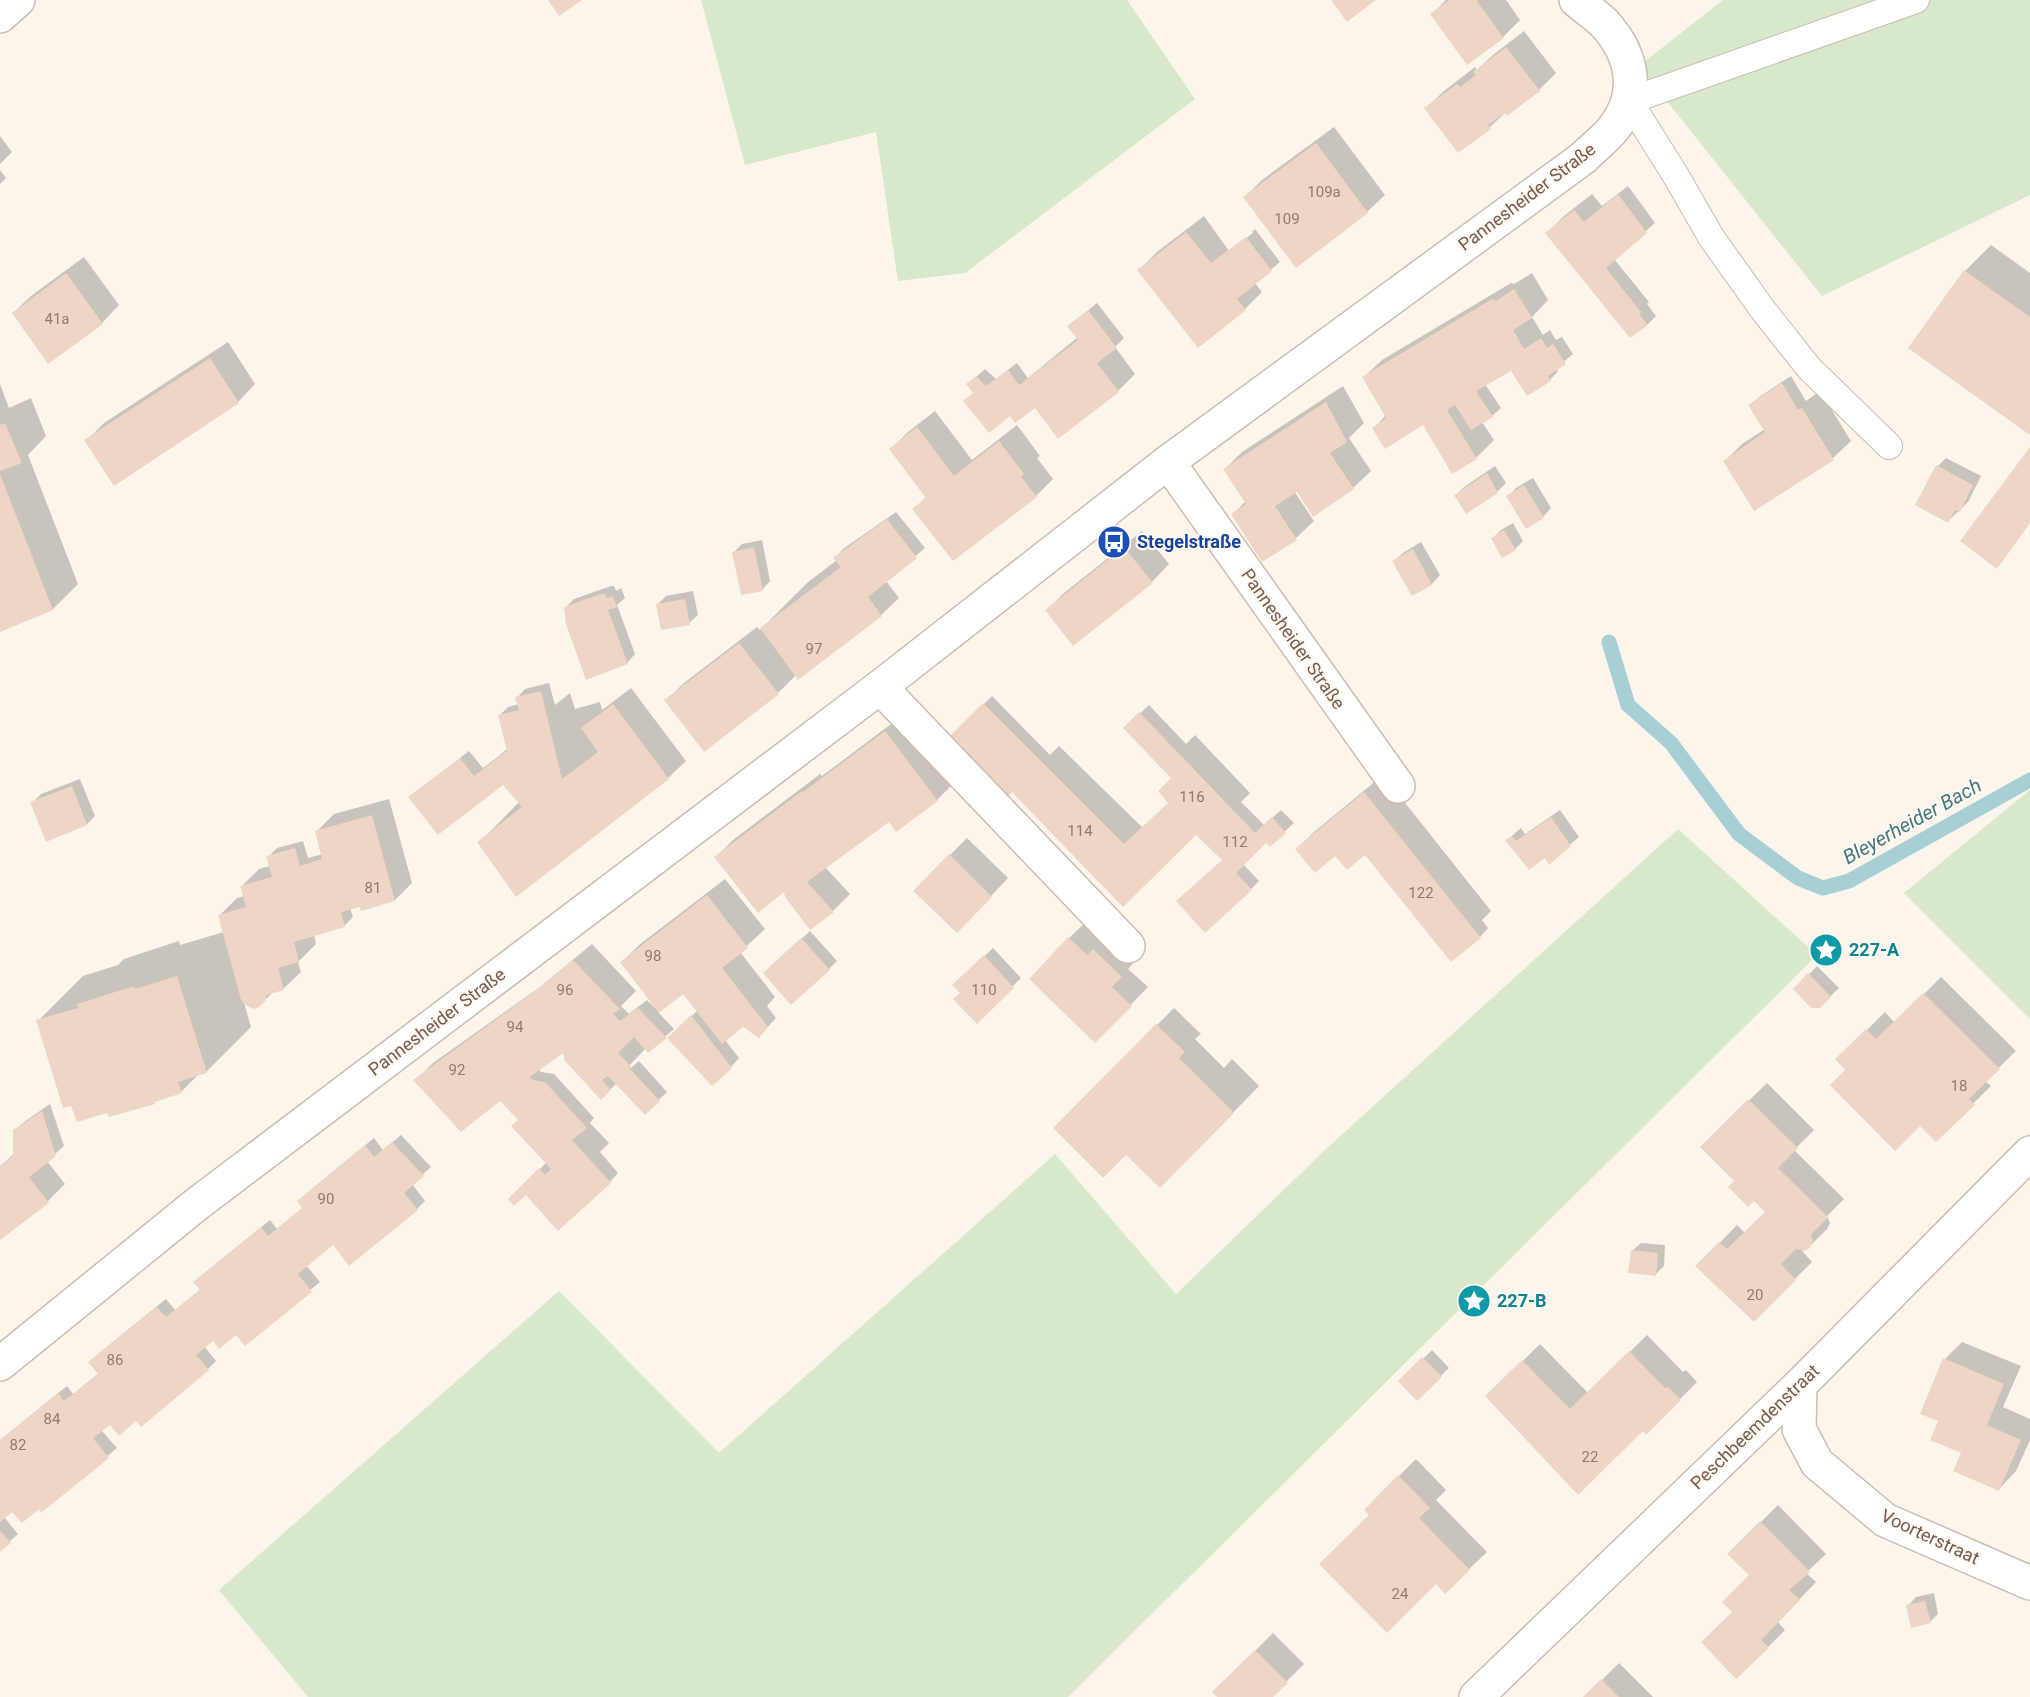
<svg xmlns="http://www.w3.org/2000/svg" width="2030" height="1697" font-family="Roboto,sans-serif">
<style>
.green{fill:#d7e9ca}
.shadow{fill:#0003}
.lines{fill:none;stroke-linecap:round;stroke-linejoin:round}
.stream{stroke:#a7cfd5;stroke-width:15}
.building{fill:#efd5c5}
.lane-casing{stroke:#cdbdb1;stroke-width:28}
.street-casing{stroke:#cdbdb1;stroke-width:36}
.lane{stroke:#fff;stroke-width:26}
.street{stroke:#fff;stroke-width:33}
.labels{text-anchor:middle;stroke-width:4.5;stroke-linejoin:round;paint-order:stroke}
.number-label{font-size:15px;fill:#947a6c}
.street-label{font-size:18px;fill:#755c4f;stroke:#fef9f2}
.transit-label{font-size:18px;font-weight:bold;fill:#164399;stroke:#fef9f2;text-anchor:start}
.culture-label{font-size:18px;font-weight:bold;fill:#0d838f;stroke:#fef9f2;text-anchor:start}
.water-label{font-size:20px;font-style:italic;fill:#47777f;stroke:#fef9f2}
</style>
<rect width="100%" height="100%" fill="#fbf5eb"/>
<g class="green">
<path d="M701 0H1127L1195 99 965 273 898 281 876 132 745 165Z"/>
<path d="M1723 0H2030V195L1822 296 1639 66Z"/>
<path d="M2030 790V1019L1904 893Z"/>
<path d="M1678 829 1817 955 1068 1697H308L219 1590 559 1291 719 1453 1055 1154 1176 1294 1326 1149Z"/>
</g>
<g class="shadow">
<path d="M1446 0H1506L1520 20 1503 37 1432 14Z"/>
<path d="M1524 31 1556 73 1539 90 1506 112 1490 127 1458 151 1426 108 1444 91 1475 67 1477 70 1493 55Z"/>
<path d="M1334 127 1385 195 1367 212 1245 197 1262 180Z"/>
<path d="M0 136 12 152 0 164Z"/>
<path d="M0 170 6 178 0 184Z"/>
<path d="M1628 186 1655 223 1614 259 1649 302 1647 304 1656 316 1648 324 1630 336 1547 233 1564 216 1592 194 1602 206Z"/>
<path d="M1204 216 1229 251 1253 233 1252 232 1255 229 1280 262 1255 283 1262 292 1245 309 1139 270 1157 252Z"/>
<path d="M1991 245 2030 273V433L1910 348 1965 271Z"/>
<path d="M84 257 119 305 102 323 13 313 31 296Z"/>
<path d="M1532 273 1548 300 1532 317 1543 335 1550 330 1556 340 1562 337 1573 354 1556 368 1558 371 1550 380 1527 394 1519 365 1485 384 1501 408 1492 416 1482 422 1494 440 1476 458 1453 472 1423 423 1374 428 1386 415 1364 377 1382 360 1511 283 1514 284Z"/>
<path d="M1097 303 1124 338 1115 347 1135 374 1118 391 1035 406 1010 414 974 392 968 384 985 369 996 379 1017 363 1028 378 1078 337 1069 326Z"/>
<path d="M228 342 255 384 238 402 86 441 104 423Z"/>
<path d="M1791 376 1806 401 1820 391 1851 441 1833 458 1755 509 1725 461 1742 444 1765 429 1750 406 1759 397Z"/>
<path d="M0 384 9 408 31 398 46 436 28 455 78 584 53 609 0 630Z"/>
<path d="M1343 386 1364 423 1349 438 1371 471 1353 488 1297 489 1294 491 1314 521 1296 538 1263 560 1233 514 1246 501 1225 469 1242 452Z"/>
<path d="M935 411 972 460 1017 425 1040 456 1037 458 1053 479 1036 496 914 509 927 496 891 449 908 432Z"/>
<path d="M1946 458 1981 476 1968 502 1948 521 1938 466Z"/>
<path d="M1495 466 1506 483 1498 491 1466 512 1456 495 1464 487Z"/>
<path d="M1533 478 1551 508 1543 517 1508 497 1516 488Z"/>
<path d="M896 512 925 548 886 581 899 598 881 615 796 675 778 693 666 700 684 683 757 627 760 630 807 583 837 560 835 558 843 549Z"/>
<path d="M1513 523 1523 541 1515 549 1493 538 1501 530Z"/>
<path d="M1142 531 1169 564 1152 582 1047 610 1064 593Z"/>
<path d="M762 540 770 581 762 590 734 552 742 544Z"/>
<path d="M1421 542 1440 575 1432 584 1413 594 1394 561 1403 553Z"/>
<path d="M611 586H614L616 591 621 588 625 598 617 605 635 654 627 663 565 608 574 599Z"/>
<path d="M693 591 698 615 689 623 657 605 666 596Z"/>
<path d="M549 683 555 705 570 693 575 709 600 702 602 710 631 688 686 761 668 778 479 843 519 802 504 782 410 797 469 751 483 768 499 756 508 748 500 715 508 707 519 704 517 698 525 689Z"/>
<path d="M992 696 1050 755 1059 746 1143 828 1170 802 1173 778 1125 728 1149 705 1186 744 1195 735 1250 793 1241 802 1264 825 1281 810 1294 823 1270 845 1266 841 1243 864 1259 881 1251 889 1196 833 1123 905 1012 790 951 737Z"/>
<path d="M903 715 954 783 937 800 889 820 825 867 850 894 833 911 716 857 733 840 820 774 822 776Z"/>
<path d="M1383 775 1491 911 1482 920 1488 928 1480 937 1365 853 1335 854 1297 849 1314 832Z"/>
<path d="M80 779 95 816 87 824 32 803 41 794Z"/>
<path d="M389 799 412 883 395 900 350 908 353 917 344 926 314 935 316 944 298 962 301 972 283 989 273 992 259 1006 243 999 251 1027 206 1072 199 1074 181 1092 38 1021 83 976 118 965 124 959 179 941 180 945 224 932 219 916 237 898 245 896 242 886 259 869 270 866 268 857 277 848 303 841 308 858 323 854 316 832 334 814Z"/>
<path d="M1560 810 1579 837 1550 862 1545 856 1507 840 1521 828 1525 834Z"/>
<path d="M967 838 1008 878 974 914 915 890Z"/>
<path d="M725 879 765 929 740 952 775 997 767 1006 776 1018 767 1028 743 1025 725 1040 739 1058 731 1067 669 1038 698 1010 683 992 658 1012 674 1029 648 1051 646 1048 629 1066 631 1068 639 1061 667 1092 645 1113 617 1083 601 1098 563 1050 539 1069 541 1072 554 1074 594 1118 590 1123 609 1143 600 1152 618 1173 610 1182 526 1193 510 1199 547 1162 519 1119 500 1099 416 1080 433 1063 540 987 592 944 636 991 621 1006 629 1014 647 1000 658 1011 659 1010 622 962 639 945Z"/>
<path d="M1087 921 1138 958 1128 969 1148 987 1095 1041 1069 938Z"/>
<path d="M810 931 837 961 829 969 773 965Z"/>
<path d="M993 948 1021 978 977 1022 961 992 954 985Z"/>
<path d="M1817 966 1839 988 1819 1007 1795 989Z"/>
<path d="M1941 977 2016 1051 1985 1081 1991 1086 1936 1140 1920 1124 1855 1042 1885 1012 1895 1023Z"/>
<path d="M1174 1008 1201 1034 1195 1039 1224 1068 1232 1059 1259 1086 1186 1161 1119 1063Z"/>
<path d="M1767 1083 1814 1130 1794 1150 1844 1199 1827 1216 1830 1223 1827 1229 1809 1247 1802 1251 1812 1262 1754 1320 1697 1266 1737 1225 1745 1233 1767 1212 1702 1147Z"/>
<path d="M50 1104 64 1146 47 1161 65 1184 48 1201 0 1238V1166L15 1153V1130L24 1122Z"/>
<path d="M401 1135 431 1167 412 1184 425 1201 417 1209 333 1243 306 1265 320 1282 245 1344 236 1333 213 1339 204 1346 216 1361 208 1369 136 1419 110 1422 101 1430 117 1448 42 1511 39 1507 12 1510 4 1517 18 1534 0 1550V1440L67 1386 73 1394 99 1373 98 1354 166 1299 175 1310 201 1289 204 1274 270 1220 277 1229 304 1207 307 1193 374 1138 383 1150Z"/>
<path d="M1641 1243 1665 1245 1664 1266 1655 1275 1632 1251Z"/>
<path d="M1647 1335 1683 1372 1686 1370 1697 1382 1646 1433 1643 1429 1487 1396 1540 1344 1588 1393Z"/>
<path d="M1962 1342 2021 1366 2003 1407 2030 1419V1440L2016 1471 1999 1489 1963 1452 1939 1420 1945 1359Z"/>
<path d="M1432 1350 1449 1368 1417 1399 1401 1381Z"/>
<path d="M1416 1459 1446 1490 1436 1500 1487 1552 1445 1592 1371 1515 1399 1476Z"/>
<path d="M1778 1505 1826 1554 1806 1573 1816 1582 1778 1622 1785 1630 1768 1647 1734 1612 1751 1575 1729 1554Z"/>
<path d="M1934 1593 1938 1614 1930 1622 1908 1606 1916 1597Z"/>
<path d="M1273 1633 1304 1664 1271 1697H1219L1214 1692Z"/>
<path d="M1619 1663 1653 1697H1584L1590 1692Z"/>
</g>
<g class="lines">
<path class="stream" d="M1609 642 1628 705 1671 743 1739 834 1798 878 1823 888 1849 881 2030 780"/>
</g>
<g class="building">
<path d="M548 0H582L559 16Z"/>
<path d="M1331 0H1376L1347 22Z"/>
<path d="M1449 0H1476L1504 38 1467 65 1430 14Z"/>
<path d="M1506 47 1540 91 1507 116 1505 113 1488 125 1491 129 1458 153 1424 108 1457 84 1460 87 1476 75 1473 72Z"/>
<path d="M1316 143 1368 213 1296 268 1243 197Z"/>
<path d="M1618 194 1647 233 1606 268 1641 312 1639 314 1648 325 1630 338 1545 233 1574 210 1584 222Z"/>
<path d="M1186 232 1211 263 1246 237 1272 271 1237 299 1246 310 1198 348 1137 270Z"/>
<path d="M1964 270 2030 317V435L1908 348Z"/>
<path d="M66 273 103 324 48 364 12 313Z"/>
<path d="M1514 289 1532 318 1513 330 1524 349 1541 338 1547 348 1553 344 1566 364 1548 376 1551 381 1527 396 1511 371 1476 391 1493 417 1471 430 1455 405 1447 410 1477 459 1452 474 1423 425 1385 449 1372 428 1386 418 1362 377 1492 299 1496 301Z"/>
<path d="M1088 310 1117 348 1097 363 1119 392 1058 439 1035 408 1015 423 1010 416 989 433 963 401 973 393 966 384 976 376 986 386 1008 370 1019 385 1078 340 1067 326Z"/>
<path d="M210 358 239 403 114 486 84 440Z"/>
<path d="M1782 383 1798 410 1802 408 1834 460 1754 511 1723 461 1765 432 1748 405Z"/>
<path d="M1326 402 1347 442 1330 453 1354 489 1313 517 1297 492 1275 506 1297 540 1262 562 1231 514 1246 504 1223 469Z"/>
<path d="M5 423 22 463 0 471V425Z"/>
<path d="M917 427 954 476 999 441 1024 474 1021 477 1037 497 953 561 912 509 926 498 889 449Z"/>
<path d="M2030 447V523L1997 569 1960 541Z"/>
<path d="M1936 465 1973 485 1960 512 1955 510 1948 523 1915 505Z"/>
<path d="M1487 473 1498 493 1466 514 1454 495Z"/>
<path d="M0 474 53 610 0 632Z"/>
<path d="M1524 485 1544 518 1526 529 1506 496Z"/>
<path d="M887 519 917 558 868 597 882 616 798 680 760 628 841 567 833 558Z"/>
<path d="M1504 530 1516 550 1502 558 1491 538Z"/>
<path d="M754 547 763 591 741 595 732 552Z"/>
<path d="M1124 547 1153 583 1073 646 1045 610Z"/>
<path d="M1413 549 1432 585 1412 596 1392 561Z"/>
<path d="M601 594H605L607 598 613 596 617 607 608 610 628 664 586 680 566 624 564 607Z"/>
<path d="M685 599 690 625 661 630 656 604Z"/>
<path d="M739 643 779 694 704 752 664 700Z"/>
<path d="M541 691 562 779 598 752 581 728 613 704 669 779 516 897 477 842 522 807 503 785 438 835 408 797 460 758 474 776 507 751 498 715 519 710 515 697Z"/>
<path d="M983 703 1124 844 1168 803 1158 791 1171 778 1123 728 1139 712 1255 833 1272 817 1286 833 1270 847 1266 843 1236 873 1252 890 1205 933 1176 901 1222 860 1196 835 1123 907 1012 792 1008 797 949 737Z"/>
<path d="M885 731 938 801 896 832 889 822 807 882 834 912 810 930 785 897 784 892 758 913 714 857 802 791 803 792Z"/>
<path d="M72 786 87 825 46 842 30 802Z"/>
<path d="M1364 792 1481 938 1451 962 1365 855 1347 870 1335 856 1315 873 1295 849Z"/>
<path d="M372 815 395 901 361 911 360 907 341 912 345 927 294 942 299 962 278 968 284 990 266 995V1000L259 1007 254 1009 245 1005 241 1000 218 915 246 907 240 886 272 877 266 856 295 848 300 866 322 859 315 831Z"/>
<path d="M1551 817 1571 846 1549 865 1545 858 1529 870 1505 840 1512 836 1516 841Z"/>
<path d="M949 854 992 897 957 933 913 891Z"/>
<path d="M707 895 748 948 722 968 768 1027 759 1038 743 1027 722 1044 683 994 659 1013 620 962Z"/>
<path d="M1068 937 1087 955 1093 949 1122 977 1112 987 1132 1006 1095 1043 1029 979Z"/>
<path d="M801 938 830 970 791 1005 763 973Z"/>
<path d="M984 955 1014 988 977 1024 953 999 960 993 952 985Z"/>
<path d="M573 960 620 1009 613 1014 620 1021 638 1008 667 1038 648 1053 634 1037 618 1053 631 1066 629 1068 660 1101 645 1115 608 1076 602 1080 611 1090 601 1100 565 1061 563 1053 530 1077 533 1080 545 1082 587 1128 572 1140 611 1183 558 1231 526 1195 514 1206 508 1199 539 1168 545 1175 551 1169 511 1126 518 1120 500 1101 461 1132 413 1080 531 994Z"/>
<path d="M1808 973 1831 997 1820 1008H1811L1793 989Z"/>
<path d="M177 976 207 1073 178 1082 182 1093 155 1102V1104L109 1117 107 1113 77 1122 71 1106 63 1108 36 1020 78 1008 77 1004 134 986 135 989Z"/>
<path d="M1923 993 2000 1069 1969 1099 1975 1105 1936 1142 1920 1126 1895 1151 1830 1085 1845 1070 1835 1059 1866 1029 1876 1039Z"/>
<path d="M691 1015 732 1068 712 1086 667 1038Z"/>
<path d="M1156 1024 1185 1052 1179 1058 1234 1113 1160 1188 1126 1155 1103 1178 1053 1128Z"/>
<path d="M1748 1099 1798 1148 1778 1168 1828 1217 1811 1235 1813 1241 1810 1248 1804 1251 1796 1249 1781 1264 1796 1280 1754 1322 1695 1266 1719 1242 1727 1249 1765 1212 1754 1201 1748 1207 1728 1187 1734 1181 1700 1147Z"/>
<path d="M42 1111 56 1156 29 1177 49 1203 0 1240V1166L13 1156V1130Z"/>
<path d="M392 1142 424 1176 404 1193 418 1210 349 1266 333 1245 298 1274 312 1292 245 1346 236 1335 219 1349 213 1341 196 1355 209 1370 141 1427 136 1421 119 1436 110 1425 93 1438 109 1458 41 1513 39 1509 22 1523 12 1512 0 1522V1440L58 1393 64 1401 81 1388 98 1374 88 1362 157 1307 166 1317 200 1290 193 1282 261 1227 268 1236 302 1208 297 1201 365 1145 374 1157Z"/>
<path d="M1631 1250 1658 1253 1656 1276 1628 1273Z"/>
<path d="M1629 1351 1665 1388 1668 1387 1681 1400 1646 1435 1643 1431 1578 1495 1485 1396 1522 1360 1570 1409Z"/>
<path d="M1422 1357 1442 1377 1417 1401 1398 1381Z"/>
<path d="M1943 1358 2004 1384 1987 1425 2021 1440 1999 1491 1953 1471 1961 1453 1930 1440 1938 1421 1920 1414Z"/>
<path d="M1398 1475 1430 1508 1419 1518 1470 1570 1445 1594 1436 1584 1387 1633 1319 1564 1369 1515 1364 1510Z"/>
<path d="M1760 1521 1810 1572 1789 1590 1800 1600 1761 1640 1769 1648 1736 1679 1701 1642 1732 1612 1722 1602 1749 1575 1727 1554Z"/>
<path d="M0 1531 11 1543 0 1552Z"/>
<path d="M1925 1601 1931 1623 1911 1628 1906 1605Z"/>
<path d="M1255 1650 1288 1683 1273 1697H1217L1212 1692Z"/>
<path d="M1601 1679 1619 1697H1583Z"/>
</g>
<g class="lines">
<defs>
<path id="lane" d="M1889 446 1809 368 1763 310 1711 237 1676 176 1629 101 1916 0"/>
<g id="street">
<path d="M0 16 18 0"/>
<path d="M1168 462 1398 786"/>
<path d="M880 687 1128 946"/>
<path d="M0 1364 197 1204 880 687 1168 462 1583 158C1593 148 1605 139 1613 129 1641 95 1633 55 1605 24 1596 15 1585 8 1576 0"/>
<path d="M1800 1385 1799 1429 1817 1463 1885 1520 2030 1583"/>
<path d="M1476 1697 1800 1385 2030 1153"/>
</g>
</defs>
<use href="#lane" class="lane-casing"/>
<use href="#street" class="street-casing"/>
<use href="#lane" class="lane"/>
<use href="#street" class="street"/>
</g>
<defs>
<symbol id="bus-disc" viewBox="-11 -11 22 22"><circle r="9.5" fill="#1a4fb4" stroke="#fef9f2"/><path d="M-5-6H5V4H4V6H2V4H-2V6H-4V4H-5ZM-3.5-4V0h7V-4ZM-3.5 1.2v1.5H-2V1.2ZM2 1.2v1.5H3.5V1.2Z" fill="#fff"/></symbol>
<symbol id="sight-disc" viewBox="-11 -11 22 22"><circle r="9.5" fill="#0f9aa8" stroke="#fef9f2"/><path d="M0-6L1.8-2.2L6-1.7L2.9 1.2L3.7 5.4L0 3.3L-3.7 5.4L-2.9 1.2L-6-1.7L-1.8-2.2Z" fill="#fff"/></symbol>
</defs>
<g fill-rule="evenodd">
<use href="#bus-disc" x="1095" y="523" width="38" height="38"/>
<use href="#sight-disc" x="1807" y="931" width="38" height="38"/>
<use href="#sight-disc" x="1455" y="1282" width="38" height="38"/>
</g>
<g class="labels">
<g class="number-label">
<text x="1324" y="197">109a</text>
<text x="1287" y="224">109</text>
<text x="57" y="324">41a</text>
<text x="814" y="654">97</text>
<text x="1192" y="802">116</text>
<text x="1080" y="836">114</text>
<text x="1235" y="847">112</text>
<text x="373" y="893">81</text>
<text x="1421" y="898">122</text>
<text x="653" y="961">98</text>
<text x="565" y="995">96</text>
<text x="984" y="995">110</text>
<text x="515" y="1032">94</text>
<text x="457" y="1075">92</text>
<text x="1959" y="1091">18</text>
<text x="326" y="1204">90</text>
<text x="1755" y="1300">20</text>
<text x="115" y="1365">86</text>
<text x="52" y="1424">84</text>
<text x="18" y="1450">82</text>
<text x="1590" y="1462">22</text>
<text x="1400" y="1599">24</text>
</g>
<g class="street-label">
<text transform="translate(1527 197) rotate(-37)" y="6">Pannesheider Straße</text>
<text transform="translate(1293 639) rotate(55)" y="6">Pannesheider Straße</text>
<text transform="translate(437 1022) rotate(-37)" y="6">Pannesheider Straße</text>
<text transform="translate(1755 1427) rotate(-44)" y="6">Peschbeemdenstraat</text>
<text transform="translate(1930 1537) rotate(25)" y="6">Voorterstraat</text>
</g>
<g class="transit-label">
<text x="1137" y="548">Stegelstraße</text>
</g>
<g class="culture-label">
<text x="1849" y="956">227-A</text>
<text x="1497" y="1307">227-B</text>
</g>
<g class="water-label">
<text transform="translate(1912 821) rotate(-29)" y="7">Bleyerheider Bach</text>
</g>
</g>
</svg>
